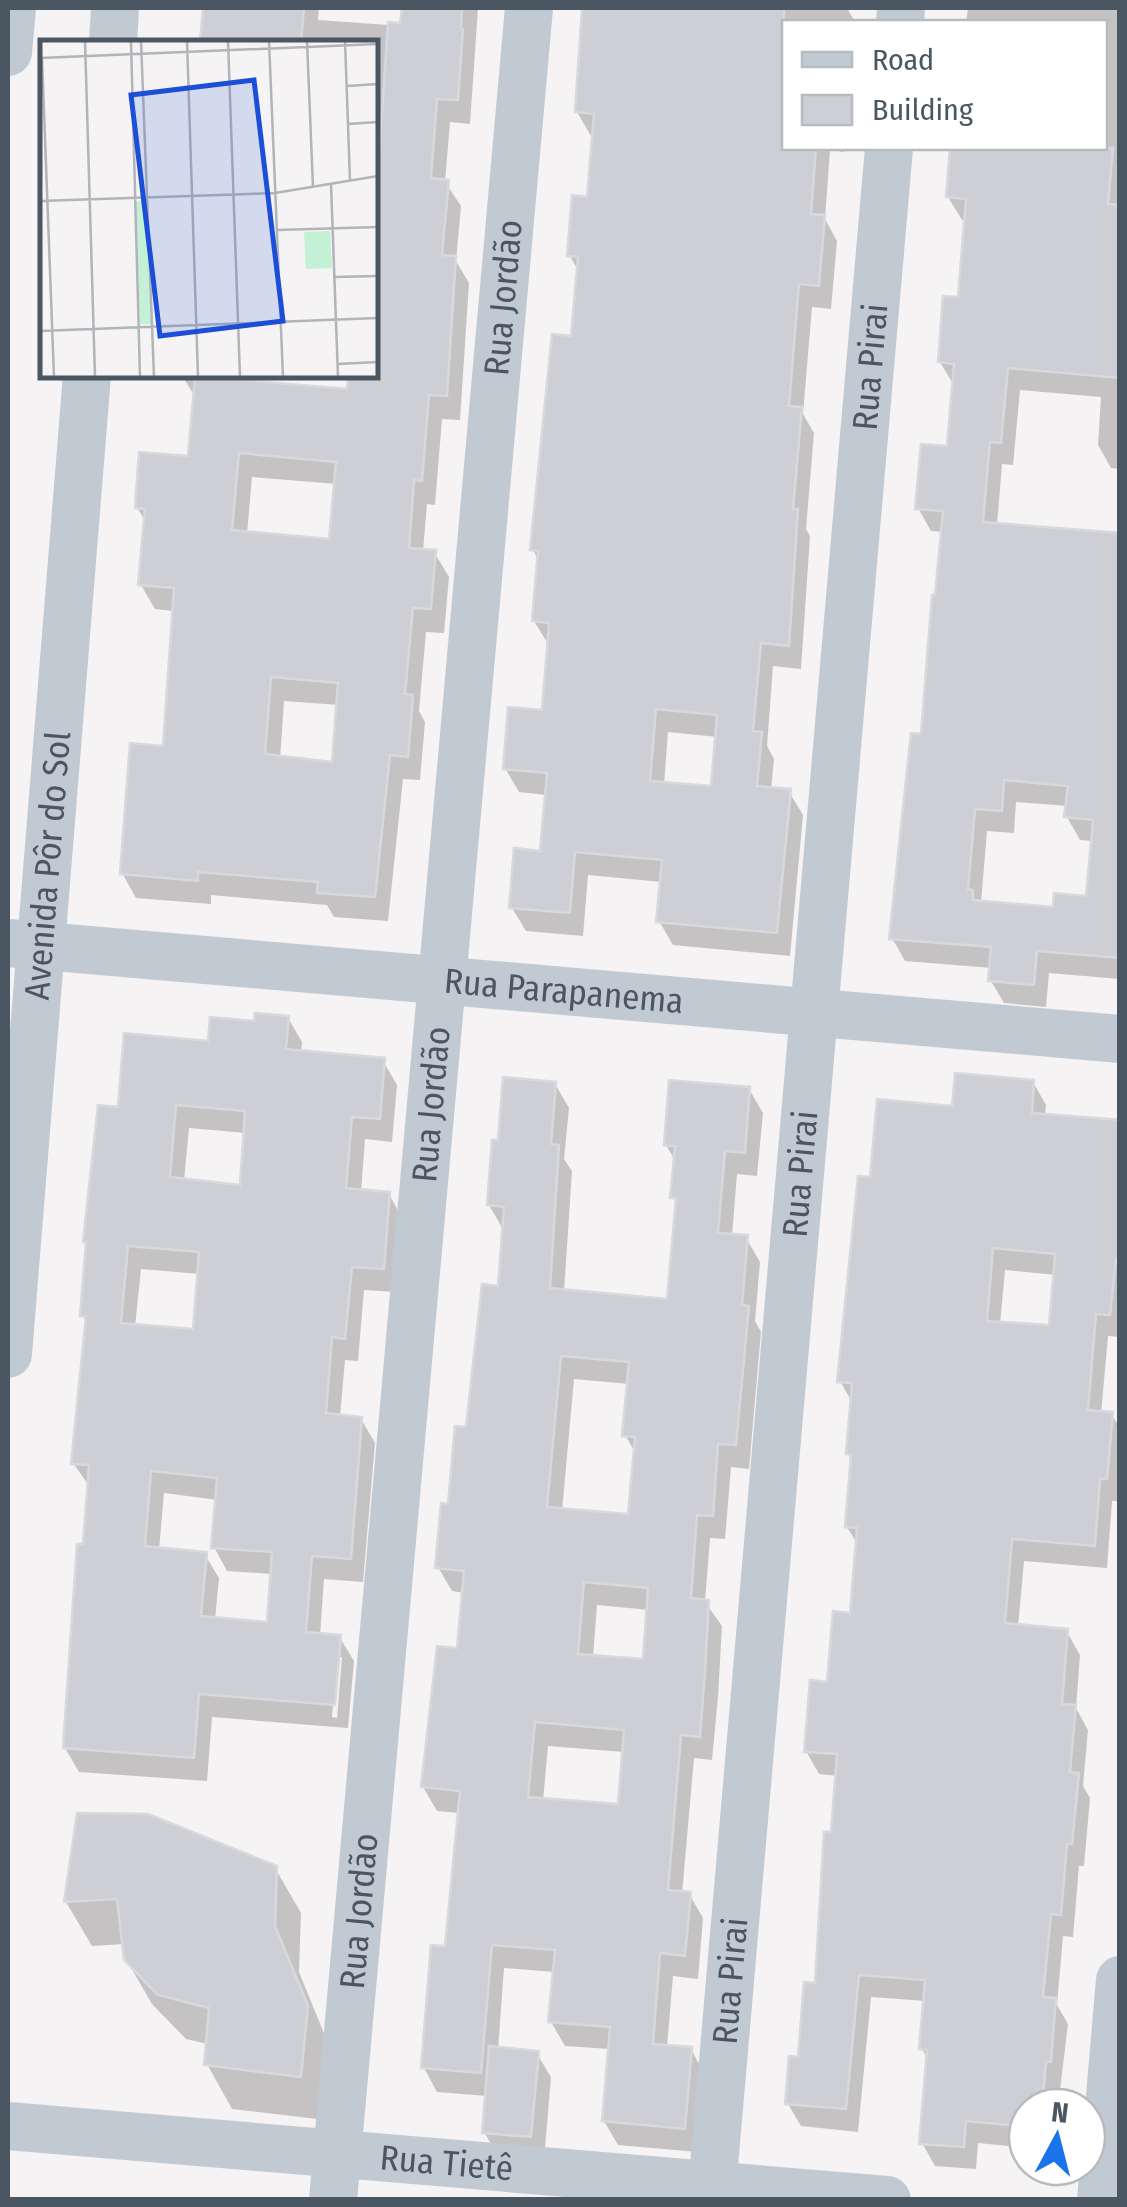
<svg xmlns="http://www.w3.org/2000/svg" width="1127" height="2207" font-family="'Fira Sans Condensed',sans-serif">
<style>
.shadow{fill:#0003;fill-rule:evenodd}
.building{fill:#cdcfd5;stroke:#d7d9de;stroke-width:2.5;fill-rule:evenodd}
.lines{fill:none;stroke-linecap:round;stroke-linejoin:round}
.minor{stroke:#c1cad2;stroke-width:48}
.labels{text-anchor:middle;stroke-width:9;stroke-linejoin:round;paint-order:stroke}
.street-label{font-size:35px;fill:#4a5661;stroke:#fff}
.inset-road{fill:none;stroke:#b1b4b9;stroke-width:2.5}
.view{fill:#1d4ed8;fill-opacity:0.15;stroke:#1d4ed8;stroke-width:5}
.inset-edge{fill:none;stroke:#4a5661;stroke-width:5}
</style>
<rect width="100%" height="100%" fill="#f5f3f3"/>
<g class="shadow">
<path d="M206 8H319L318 20 403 26 404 8H478L470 124 450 122 445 182 461 206 456 261 469 283 460 420 442 419 435 505 427 504 423 551 434 552 449 577 444 633 426 632 419 711 425 722 420 780 403 779 388 921 334 917 327 905 211 895V904L136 898 122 873 165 748 174 611 155 609 141 585 146 523 137 507 190 458 196 393 192 392 182 375H256L255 384 349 392 351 375H375V42H203ZM252 477 337 484 332 541 247 534ZM284 701 339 705 334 765 280 759Z"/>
<path d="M585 8H847L855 22H784V148H845L844 152 830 150 825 219 837 241 831 309 812 307 803 414 814 433 806 529 810 536 801 669 773 666 767 746 774 759 771 790 789 792 803 815 790 956 673 945 659 921 662 882 588 875 583 936 526 931 512 908 543 853 547 795 519 792 505 768 544 713 548 644 534 621 539 561 533 550 574 338 579 272 570 256 590 199 595 136H591L577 112ZM668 732 718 737 713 789 664 785Z"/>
<path d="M968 8H1120V469L1111 468 1098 445 1101 397 1020 390 1013 465 1002 464 997 525 1117 535 1120 507V979L1049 973 1046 1007 1004 1003 991 981 992 968 905 961 892 938 924 737 943 532 931 531 918 508 950 449 953 384 940 362 960 300 967 220H962L948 197 957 148H1104V22H966ZM1016 802 1068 806 1067 817 1080 840 1094 841 1089 899 1055 910 981 903 987 831 1014 833Z"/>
<path d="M288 1018 302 1042 301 1053 383 1061 397 1085 392 1142 365 1139 361 1192 389 1194 402 1218 396 1292 364 1290 358 1361 345 1360 340 1417 361 1419 375 1443 363 1582 324 1579 320 1636 340 1638 354 1661 348 1728 212 1717 207 1781 79 1772 65 1748 90 1487 73 1463 88 1324 82 1315 120 1109 211 1043 257 1024ZM189 1128 246 1133 242 1188 184 1181ZM141 1269 200 1274 195 1332 135 1327ZM164 1493 218 1500 214 1547 227 1571 273 1574 269 1625 215 1620 219 1578 205 1555 159 1550ZM337 1657H342L337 1718 332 1717Z"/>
<path d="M1033 1082 1046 1105 1045 1117 1120 1123V1337L1108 1336 1101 1414 1112 1415 1120 1428V1498L1119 1501H1112L1107 1568 1024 1561 1018 1627 1067 1632 1080 1655 1076 1708 1088 1730 1083 1786 1090 1798 1084 1866H1079L1073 1937 1063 1936 1057 2005 1068 2024 1058 2107H1027V2148L978 2143 976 2169 935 2166 922 2143 929 2061 922 2049 926 2001 871 1997 858 2132 801 2126 788 2104 817 1986 838 1776 819 1774 806 1751 852 1616 858 1545 847 1527 853 1462 848 1454 853 1404 840 1381 873 1180 954 1108ZM1005 1270 1056 1275 1051 1328 1000 1324Z"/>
<path d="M555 1084 569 1108 564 1159 572 1171 564 1292 669 1301 678 1206 673 1197 676 1162 666 1145 749 1089 763 1113 757 1176 737 1174 732 1236 746 1238 760 1262 755 1321 761 1332 749 1469 731 1467 725 1539 710 1538 705 1602 722 1626 718 1697 712 1760 694 1758 682 1894H689L703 1918 698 1979 673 1976 667 2047 691 2049 704 2073 698 2152 618 2145 604 2121 610 2049 565 2046 551 2022 555 1972 504 1968 498 2050 537 2054 551 2077 544 2160 498 2156 484 2132 487 2096 437 2092 424 2068 447 1949 460 1813 437 1811 423 1787 460 1651 465 1593 452 1591 438 1567 500 1288 503 1229 489 1205 500 1143ZM574 1379 629 1384 625 1435 636 1454 631 1517 562 1511ZM597 1605 649 1610 645 1662 593 1657ZM548 1746 624 1752 620 1806 543 1801Z"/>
<path d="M79 1816 275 1868 301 1913 299 1972 332 2053 326 2120 232 2109 207 2064 208 2044 186 2039 152 2004 126 1959 124 1944 92 1946 66 1902Z"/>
</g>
<g class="building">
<path d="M203 8H304L301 42H200Z"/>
<path d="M402 8H462L461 28 463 29 458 100 437 99 431 178 449 180 442 255 456 256 447 396 429 395 422 481 414 480 409 548 436 550 431 609 413 608 405 694 413 695 408 757 390 755 375 897 317 893 318 882 198 872V881L120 874 130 743 163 746 174 588 138 585 145 509 135 508 139 452 188 456 195 376 347 389 348 375H375V173L378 174 388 22 400 23ZM239 453 336 462 329 539 232 530ZM271 677 338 683 332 762 265 754Z"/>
<path d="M582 8H784V148H816L811 214 825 215 819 286 799 284 789 406 802 407 793 509H798L789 646 761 643 753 731 762 732 757 786 791 789 777 933 656 922 662 860 575 852 570 913 509 908 514 848 540 851 547 773 503 769 508 707 542 710 549 623 532 621 538 551 530 550 552 334 571 336 578 257 567 256 572 195 587 197 594 114 575 112ZM656 709 717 715 711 786 650 781Z"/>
<path d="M950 148H1113L1108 204 1120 205V378L1008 368 1001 443 990 442 983 522 1120 533V958L1037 951 1034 985 988 981 991 947 889 939 911 733 921 734 932 595H935L943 511 915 509 921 444 947 446 954 364 938 362 943 296 958 297 966 199 946 197ZM1004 780 1068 786 1064 817 1093 820 1086 896 1054 893 1053 907 973 900V890L968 889 975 809 1002 811Z"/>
<path d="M255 1013 289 1016 286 1049 385 1058 380 1119 352 1117 346 1188 390 1192 384 1269 352 1267 345 1339 332 1337 326 1413 362 1417 351 1559 312 1556 306 1632 341 1635 335 1705 199 1694 194 1758 63 1748 77 1544H83L89 1465 71 1464 86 1316H80L86 1242H83L98 1105 118 1107 124 1033 208 1041 210 1017 254 1021ZM176 1105 245 1111 240 1185 170 1177ZM128 1246 199 1252 193 1329 121 1323ZM151 1471 217 1478 211 1548 272 1552 267 1622 201 1616 207 1552 145 1546Z"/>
<path d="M955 1073 1034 1080 1032 1113 1120 1120V1259H1116L1110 1315 1096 1314 1088 1410 1113 1412 1107 1479H1100L1095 1546 1012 1539 1005 1623 1068 1629 1062 1704 1076 1705 1070 1772 1079 1773 1072 1844H1067L1061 1915 1051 1914 1043 1997 1056 1998 1051 2062H1046L1042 2107H1027V2127L966 2121 964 2147 919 2144 927 2050 919 2049 925 1980 859 1975 846 2109 785 2104 789 2056 798 2057 804 1982 815 1983 824 1832H831L837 1754 804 1752 810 1680 827 1682 833 1611 850 1613 857 1528 845 1527 851 1455 846 1454 852 1383 837 1382 858 1176 870 1177 877 1099 952 1106ZM993 1248 1055 1254 1049 1325 987 1321Z"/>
<path d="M503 1077 556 1082 551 1144 559 1145 550 1288 667 1299 676 1198H670L675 1146 664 1145 669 1080 750 1087 745 1153 725 1151 718 1233 748 1235 742 1305 749 1306 736 1445 718 1444 713 1516 697 1515 691 1598 709 1600 705 1672 700 1737 681 1735 668 1890 691 1892 685 1956 660 1953 653 2044 692 2047 685 2129 602 2121 610 2027 548 2022 555 1950 492 1945 481 2073 421 2068 431 1945 445 1946 460 1791 421 1787 437 1646 457 1648 464 1571 435 1568 441 1503 448 1504 455 1426 466 1427 482 1284 498 1286 504 1207 487 1205 492 1140H498ZM561 1356 629 1362 622 1436 635 1437 628 1514 547 1507ZM584 1582 648 1588 643 1659 578 1654ZM535 1722 624 1730 618 1804 528 1797Z"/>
<path d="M77 1813 148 1814 277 1866 275 1926 308 2006 301 2077 204 2065 209 2008 158 1995 124 1960 117 1899 64 1902Z"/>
<path d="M489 2046 539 2051 531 2137 482 2133Z"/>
</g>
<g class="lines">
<g class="minor">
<path d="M900 22 901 8"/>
<path d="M113 42 115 8"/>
<path d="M8 52 12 8"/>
<path id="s1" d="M8 943 1120 1039"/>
<path id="s2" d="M8 1354 87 375"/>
<path id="s3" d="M8 2126 887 2200"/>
<path id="s4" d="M333 2200 529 8"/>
<path id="s5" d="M711 2200 889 148"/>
<path d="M1101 2200 1120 1980"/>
</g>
</g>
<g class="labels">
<g class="street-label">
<text dy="12" stroke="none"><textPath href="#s4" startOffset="1910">Rua Jordão</textPath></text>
<text dy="12" stroke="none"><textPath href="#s5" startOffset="1840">Rua Pirai</textPath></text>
<text dy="12" stroke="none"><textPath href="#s2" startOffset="490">Avenida Pôr do Sol</textPath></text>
<text dy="12" stroke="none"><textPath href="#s1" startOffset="558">Rua Parapanema</textPath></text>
<text dy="12" stroke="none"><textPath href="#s4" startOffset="1100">Rua Jordão</textPath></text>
<text dy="12" stroke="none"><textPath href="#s5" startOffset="1030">Rua Pirai</textPath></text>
<text dy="12" stroke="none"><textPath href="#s4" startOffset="290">Rua Jordão</textPath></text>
<text dy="12" stroke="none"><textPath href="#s5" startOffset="220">Rua Pirai</textPath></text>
<text dy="12" stroke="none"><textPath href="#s3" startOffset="440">Rua Tietê</textPath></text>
</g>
</g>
<g transform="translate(40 40)">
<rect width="338" height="338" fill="#f5f3f3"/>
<path d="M104 160 107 173 112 284H100L96 162ZM290 191 292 228 266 229 264 192Z" fill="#c3f1d5"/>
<path class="inset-road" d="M45 1 55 337M91 1 100 337M101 1 114 337M147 1 158 337M188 1 200 337M229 1 243 337M267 1 273 147M305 1 310 141M0 18 338 4M2 18 14 337M307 46 338 44M308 84 338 82M291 144 298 337M0 161 235 153 338 136M237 190 338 187M295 237 338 236M0 291 338 278M297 324 338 322"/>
<path class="view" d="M214 40 243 281 120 296 91 55Z"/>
<rect width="338" height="338" class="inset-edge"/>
</g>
<rect width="1127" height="2207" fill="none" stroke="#4a5661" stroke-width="20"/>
<rect x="782" y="20" width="325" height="130" fill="#ffffff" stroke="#b7bbc0" stroke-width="2.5"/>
<rect x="802" y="52" width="50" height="15" fill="#c1cad2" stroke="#b7bbc0" stroke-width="2.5"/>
<text x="872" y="70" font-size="30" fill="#4a5661">Road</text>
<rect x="802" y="95" width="50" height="30" fill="#cdcfd5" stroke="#b7bbc0" stroke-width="2.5"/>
<text x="872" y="120" font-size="30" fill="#4a5661">Building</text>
<g transform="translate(1057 2137) rotate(7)"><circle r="48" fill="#ffffff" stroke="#b7bbc0" stroke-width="2.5"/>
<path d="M0-8L18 38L0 25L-18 38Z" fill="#1a73e8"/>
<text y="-15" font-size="28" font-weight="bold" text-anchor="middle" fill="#4a5661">N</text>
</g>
</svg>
